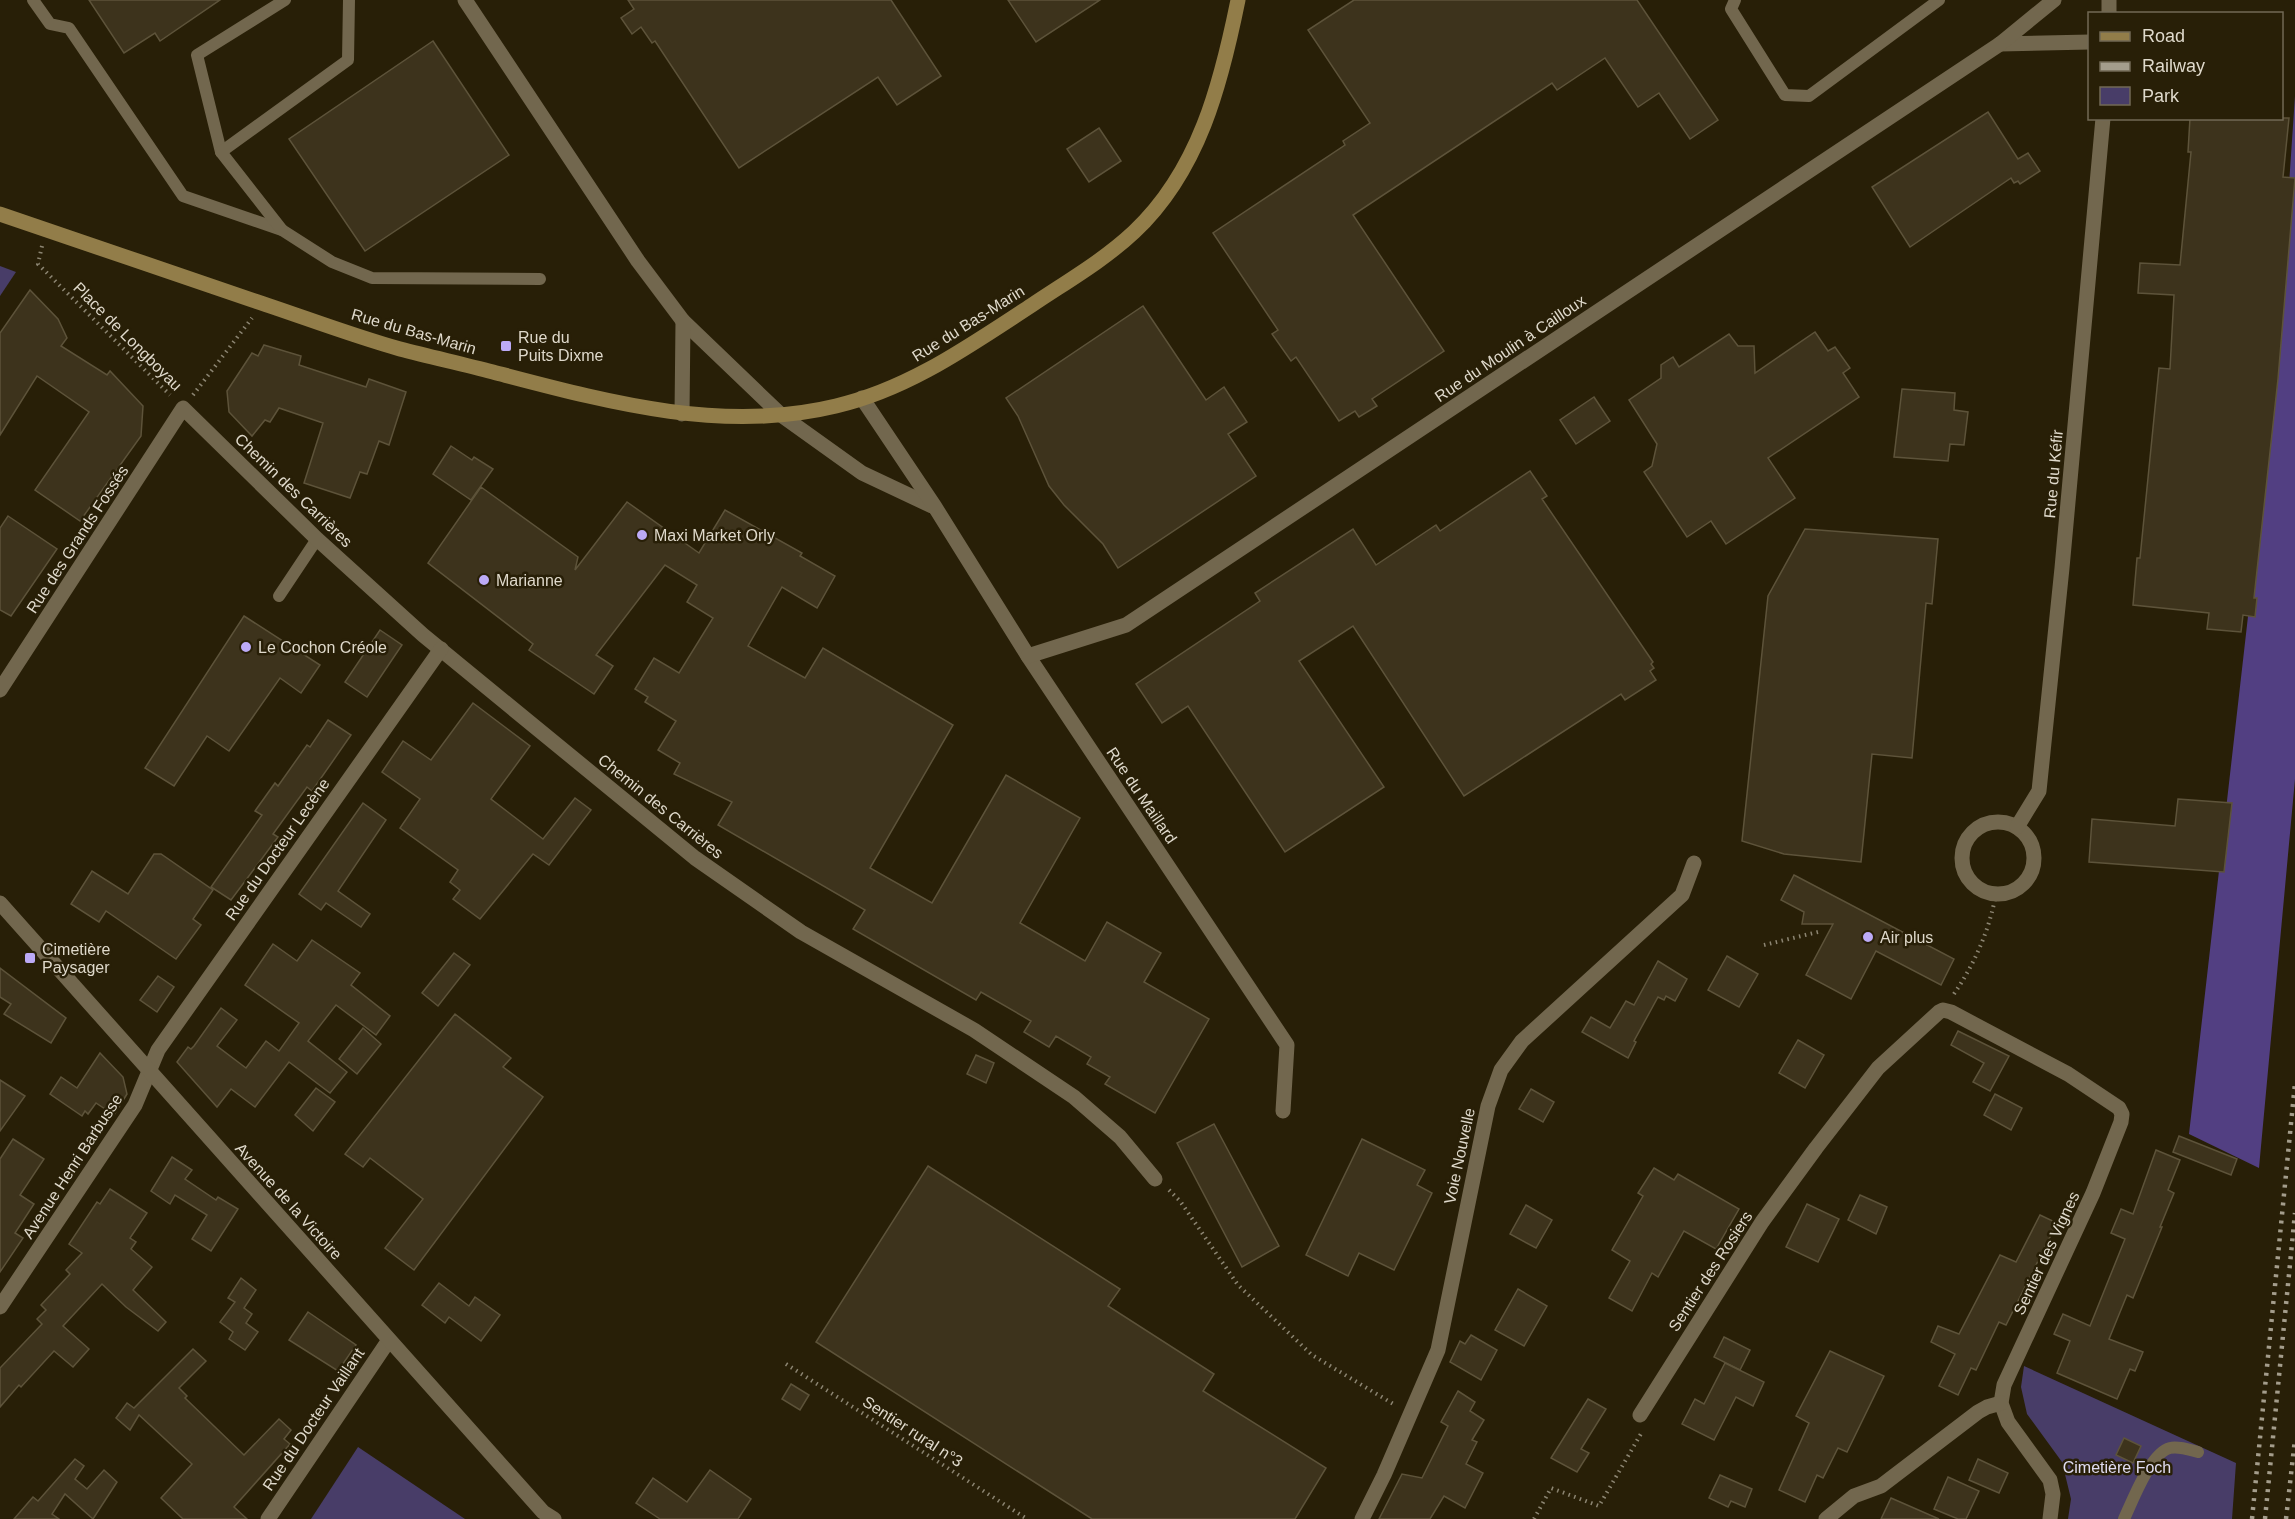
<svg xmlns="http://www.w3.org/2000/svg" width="2295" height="1519" font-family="Helvetica,sans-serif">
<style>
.green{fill:#483d68}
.forest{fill:#523f82}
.building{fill:#3d331c;stroke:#5d533a;stroke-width:1.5}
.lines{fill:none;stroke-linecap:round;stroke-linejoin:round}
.path{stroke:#8c8572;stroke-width:4;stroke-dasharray:1.5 4.5;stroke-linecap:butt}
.service{stroke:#72674e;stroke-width:12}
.minor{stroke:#72674e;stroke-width:15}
.tertiary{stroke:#72674e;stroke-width:15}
.secondary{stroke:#927d49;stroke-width:15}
.rail{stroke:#a49d8c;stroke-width:4.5;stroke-dasharray:3 6;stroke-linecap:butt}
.poi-dot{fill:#bcaaf6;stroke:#281f07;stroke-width:2}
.labels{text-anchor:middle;stroke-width:5;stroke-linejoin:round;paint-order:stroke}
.street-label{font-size:16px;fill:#dfd9cb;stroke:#281f07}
.poi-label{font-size:16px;fill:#dfd9cb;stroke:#281f07;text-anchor:start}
.park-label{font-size:16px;fill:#e1ddf1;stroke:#281f07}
</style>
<rect width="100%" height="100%" fill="#281f07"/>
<g class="green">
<path d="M0 266 16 272 0 296Z"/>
<path d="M2024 1366 2236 1463 2232 1519H2068L2071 1499 2062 1462 2027 1414 2021 1387Z"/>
<path d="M358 1447 465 1519H311Z"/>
</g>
<path class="forest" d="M2295 96V779L2259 1168 2189 1134 2277 362Z"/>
<g class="building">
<path d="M89 0H220L160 41 155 33 124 53Z"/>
<path d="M628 0H891L941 76 897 105 878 77 739 168 655 41 652 43 641 27 632 34 621 18 634 9Z"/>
<path d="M1008 0H1100L1036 42Z"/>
<path d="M1354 0H1637L1718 120 1690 139 1659 93 1638 107 1605 58 1557 90 1552 83 1353 215 1444 351 1372 399 1377 406 1359 417 1355 411 1339 421 1296 357 1291 361 1272 334 1278 330 1213 233 1345 145 1343 141 1370 123 1308 30Z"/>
<path d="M433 41 509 155 365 251 289 139Z"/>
<path d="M1988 112 2018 159 2028 153 2040 171 2020 184 2018 181 2014 183 2011 178 1910 247 1872 187Z"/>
<path d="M2190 118H2289L2283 177 2295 178 2278 379 2254 598H2257L2255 617 2243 615 2241 632 2207 629 2209 613 2133 605 2137 558H2140L2159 368 2170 369 2174 295 2138 293 2140 263 2180 265 2191 152H2188Z"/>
<path d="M1099 128 1121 161 1089 182 1067 149Z"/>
<path d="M30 290 58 319 67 338 61 346 107 375 110 371 143 406 141 436 80 521 35 490 89 412 37 376 0 435V333Z"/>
<path d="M1143 306 1206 400 1224 387 1247 422 1228 434 1256 476 1118 568 1103 544 1064 505 1049 486 1018 416 1006 398Z"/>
<path d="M1815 332 1828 351 1835 347 1850 368 1843 373 1859 397 1768 458 1795 498 1726 544 1711 521 1687 537 1644 472 1652 466 1657 444 1629 400 1661 378V365L1673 357 1679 367 1729 334 1738 346H1754L1755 373Z"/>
<path d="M264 345 301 356 299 365 366 387 369 379 406 392 389 445 379 441 367 474 360 472 350 498 304 483 323 423 279 408 270 422 265 420 252 436 229 412 227 391 252 353 258 356Z"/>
<path d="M1902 389 1955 393 1954 410 1968 412 1964 445 1950 444 1948 461 1894 457Z"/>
<path d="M1594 397 1610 421 1576 444 1560 420Z"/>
<path d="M451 446 472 460 474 457 493 469 471 500 433 474Z"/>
<path d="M1530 471 1547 496 1542 499 1653 662 1651 664 1654 668 1650 671 1656 680 1625 700 1621 694 1464 796 1353 626 1299 661 1384 787 1285 852 1188 706 1162 723 1136 684 1260 601 1255 593 1353 529 1376 565 1436 525 1440 531Z"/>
<path d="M481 487 578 557 575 570 627 502 699 553 725 510 802 553 800 556 835 576 817 608 782 587 748 646 805 678 823 648 953 725 870 868 932 903 1006 775 1080 818 1020 923 1085 961 1107 922 1161 953 1144 982 1209 1019 1155 1113 1105 1084 1110 1077 1087 1064 1091 1057 1056 1036 1049 1047 1024 1032 1031 1021 981 992 976 1000 853 929 865 910 718 825 732 802 674 774 680 763 658 750 676 721 645 702 648 697 635 689 654 658 679 673 713 618 687 602 697 585 665 565 596 655 613 666 594 694 529 650 533 644 428 563Z"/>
<path d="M8 516 57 549 11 616 0 610V528Z"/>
<path d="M1805 529 1938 539 1932 604 1926 603 1912 758 1872 754 1861 862 1784 854 1742 841 1768 596Z"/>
<path d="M244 616 320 665 301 693 280 678 229 751 207 736 174 786 145 768Z"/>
<path d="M380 630 402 645 367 697 345 682Z"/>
<path d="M473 703 530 746 491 799 543 839 575 798 591 810 549 865 533 854 480 919 453 899 460 890 450 882 458 870 400 828 420 799 382 772 403 741 431 760Z"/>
<path d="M328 720 351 735 312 791 307 787 273 834 278 837 231 900 211 887 262 815 255 811 275 783 278 786 307 745 310 747Z"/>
<path d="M2178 799 2232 803 2224 872 2089 862 2092 819 2175 826Z"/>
<path d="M363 803 386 820 338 891 370 914 361 927 326 903 321 910 299 894Z"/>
<path d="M154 854H161L213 890 193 919 201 925 176 959 106 911 99 922 71 904 92 871 128 894Z"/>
<path d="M1794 875 1954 959 1941 985 1876 951 1851 999 1806 975 1833 924H1802L1804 912 1781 900Z"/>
<path d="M312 940 360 973 351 985 390 1016 376 1035 336 1005 308 1041 347 1072 330 1093 289 1062 255 1107 231 1089 217 1107 177 1062 188 1047 191 1049 194 1046 221 1008 237 1020 217 1046 246 1068 266 1041 279 1051 299 1023 245 985 273 944 297 961Z"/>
<path d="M454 953 470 965 438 1006 422 993Z"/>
<path d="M1727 956 1758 974 1739 1007 1708 990Z"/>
<path d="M1658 961 1687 979 1675 1001 1666 996 1664 1000 1658 997 1634 1041 1636 1042 1628 1058 1582 1032 1591 1017 1610 1028 1626 1001 1634 1005Z"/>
<path d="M0 968 66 1018 51 1043 4 1014 11 1004 0 997Z"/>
<path d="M158 976 174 987 157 1012 140 1000Z"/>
<path d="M455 1014 511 1058 503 1067 543 1097 414 1270 385 1248 423 1199 370 1158 363 1167 345 1154Z"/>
<path d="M363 1028 381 1044 357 1074 339 1059Z"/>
<path d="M1958 1031 2009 1056 1990 1091 1973 1082 1984 1063 1951 1045Z"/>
<path d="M1798 1040 1824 1055 1805 1088 1779 1073Z"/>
<path d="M100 1053 123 1077 127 1094 114 1115 96 1103 88 1114 85 1111 82 1116 50 1094 61 1077 77 1088Z"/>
<path d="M976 1055 994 1063 986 1083 967 1074Z"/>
<path d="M0 1080 25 1096 0 1131Z"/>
<path d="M316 1088 335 1102 313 1131 295 1115Z"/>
<path d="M1531 1089 1554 1102 1543 1122 1519 1109Z"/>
<path d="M1995 1094 2022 1108 2011 1130 1984 1115Z"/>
<path d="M1214 1124 1279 1246 1242 1267 1177 1143Z"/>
<path d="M2179 1136 2237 1159 2231 1175 2173 1152Z"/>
<path d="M13 1139 44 1159 20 1195 34 1204 15 1233 23 1238 0 1272V1159Z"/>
<path d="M1362 1139 1425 1170 1417 1185 1432 1193 1394 1270 1359 1253 1348 1276 1306 1255Z"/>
<path d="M2156 1150 2180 1160 2168 1190 2174 1193 2160 1227H2162L2133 1298 2127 1295 2109 1339 2143 1352 2135 1371 2130 1369 2117 1399 2057 1373 2070 1341 2054 1334 2063 1314 2090 1326 2125 1239 2111 1233 2121 1209 2133 1214Z"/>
<path d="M172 1157 192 1170 185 1179 216 1200 218 1197 238 1209 211 1251 192 1239 207 1215 175 1195 170 1204 151 1191Z"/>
<path d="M928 1166 1120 1289 1108 1306 1214 1374 1203 1391 1326 1468 1295 1519H1092L816 1342Z"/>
<path d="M1654 1168 1674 1180 1678 1174 1739 1209 1716 1249 1684 1231 1658 1277 1652 1273 1632 1311 1609 1298 1630 1261 1612 1250 1643 1196 1638 1193Z"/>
<path d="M110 1189 147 1213 130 1238 136 1242 131 1249 152 1267 133 1290 166 1322 158 1331 126 1307 102 1284 63 1326 89 1349 73 1367 54 1351 21 1387 19 1385 0 1407V1368L42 1324 37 1319 46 1310 41 1305 70 1274 66 1270 82 1253 69 1244 97 1202 100 1204Z"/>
<path d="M1860 1195 1887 1207 1876 1234 1848 1220Z"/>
<path d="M1807 1204 1839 1219 1818 1262 1786 1247Z"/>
<path d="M1526 1205 1552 1220 1536 1248 1510 1234Z"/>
<path d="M2040 1215 2057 1223 2006 1325 1999 1322 1976 1370 1971 1368 1958 1395 1939 1386 1955 1354 1931 1342 1938 1326 1959 1334 2000 1255 2016 1262Z"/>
<path d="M241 1278 256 1290 244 1308 252 1314 246 1323 258 1332 245 1350 229 1339 233 1332 220 1322 235 1302 228 1298Z"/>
<path d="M439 1283 469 1306 475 1297 500 1315 481 1341 449 1317 445 1323 422 1305Z"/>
<path d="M1518 1289 1547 1306 1524 1346 1495 1330Z"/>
<path d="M308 1312 356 1345 338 1371 289 1340Z"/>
<path d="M1471 1335 1497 1350 1481 1380 1450 1362 1460 1341 1465 1344Z"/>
<path d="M1724 1337 1750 1350 1740 1370 1714 1357Z"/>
<path d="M193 1349 206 1361 179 1388 187 1396 185 1398 244 1455 279 1419 291 1430 284 1439 290 1444 234 1507 247 1519H183L161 1498 192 1464 139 1415 130 1430 116 1418 127 1403 134 1408Z"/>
<path d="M1830 1351 1884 1376 1847 1452 1838 1448 1823 1478 1817 1475 1805 1502 1779 1490 1809 1423 1796 1416Z"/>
<path d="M1725 1363 1764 1382 1753 1406 1736 1397 1714 1440 1682 1424 1695 1399 1704 1404Z"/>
<path d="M791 1384 809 1395 800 1410 782 1399Z"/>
<path d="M1458 1391 1475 1402 1470 1411 1484 1420 1472 1440 1477 1442 1466 1464 1483 1473 1465 1508 1444 1496 1430 1519H1379L1402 1474 1422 1478 1448 1426 1441 1422Z"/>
<path d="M1588 1399 1606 1409 1581 1449 1589 1453 1577 1472 1551 1458Z"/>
<path d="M2124 1438 2141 1446 2133 1463 2116 1455Z"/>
<path d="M75 1459 84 1466 75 1479 87 1489 104 1470 117 1482 93 1519 65 1494 52 1514 59 1519H14L33 1497 38 1501Z"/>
<path d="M1978 1459 2008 1473 1999 1493 1969 1480Z"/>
<path d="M710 1470 751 1499 738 1519H660L636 1503 653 1478 687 1502Z"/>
<path d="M1720 1475 1752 1489 1745 1507 1731 1501 1728 1507 1709 1498Z"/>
<path d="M1948 1477 1979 1491 1966 1519H1958L1934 1509Z"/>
<path d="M1891 1498 1939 1519H1881Z"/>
</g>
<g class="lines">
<g class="path">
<path d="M42 246 38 264 170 395"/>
<path d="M193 395 252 318"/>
<path d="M1764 945 1822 931"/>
<path d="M1954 994C1975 963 1989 931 1996 894"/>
<path d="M1169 1190 1180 1201 1238 1285 1312 1355 1395 1405"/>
<path d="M786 1364 1027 1519"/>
<path d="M1534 1519 1551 1488 1599 1506 1642 1432"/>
</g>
<g class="service">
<path d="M33 0 50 24 69 28 183 196 282 230 332 262 372 278 540 279"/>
<path d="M1735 0 1731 9 1785 95 1809 96 1939 0"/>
<path d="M221 152 197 55 285 0"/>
<path d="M282 230 221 152 348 60 349 0"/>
<path d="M279 596 317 539"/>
<path d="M2124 1519C2132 1502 2151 1452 2170 1448 2179 1446 2190 1450 2198 1452"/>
</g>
<g class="minor">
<path d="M465 0 638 261 683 321 781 415 862 473 932 506"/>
<path d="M2109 0V14"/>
<path d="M2000 44 2090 42"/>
<path d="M862 398 935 507 1028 656 1287 1045 1283 1111"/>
<path d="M682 414 683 321"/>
<path d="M1028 656 1126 625 2000 44 2054 0"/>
<path d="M0 690 183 408 317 539 423 635 695 858 801 932 974 1030 1074 1097 1120 1137 1155 1179"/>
<circle cx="1998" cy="858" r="36"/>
<path d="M2017 827 2039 791 2062 568 2103 118"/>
<path d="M0 1307 135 1105 158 1050 441 649"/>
<path d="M1640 1415 1762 1222 1816 1148 1878 1068 1939 1012 1943 1010 1951 1012 2068 1074 2119 1108 2122 1114 2121 1122 2093 1193 2004 1385 2001 1403 2008 1422 2050 1480 2053 1494 2050 1519"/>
<path d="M268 1519 389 1340"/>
<path d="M1362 1519 1384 1475 1438 1350 1488 1106 1501 1070 1522 1041 1682 895 1694 863"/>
<path d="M1826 1519 1854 1496 1881 1486 1978 1412 1987 1407 2001 1403"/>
</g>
<path class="tertiary" d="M0 903 543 1512 554 1519"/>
<path class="secondary" d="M0 214C84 243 168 271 252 300 301 316 350 335 400 349 431 357 462 364 493 372 604 401 721 434 836 406 909 389 969 346 1032 305 1066 282 1103 261 1134 232 1199 171 1221 84 1238 0"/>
<g class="rail">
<path d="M2252 1519 2295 1083"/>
<path d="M2265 1519 2295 1213"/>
<path d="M2286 1519 2295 1439"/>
</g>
</g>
<g class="poi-dot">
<rect x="500" y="340" width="12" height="12" rx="3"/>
<circle cx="642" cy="535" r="6"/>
<circle cx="484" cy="580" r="6"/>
<circle cx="246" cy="647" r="6"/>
<circle cx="1868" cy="937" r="6"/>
<rect x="24" y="952" width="12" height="12" rx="3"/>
</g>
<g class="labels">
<g class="street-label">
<text transform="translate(968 323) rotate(-32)" y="6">Rue du Bas-Marin</text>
<text transform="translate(414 331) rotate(16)" y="6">Rue du Bas-Marin</text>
<text transform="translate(128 336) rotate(45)" y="6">Place de Longboyau</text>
<text transform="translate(1510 348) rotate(-34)" y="6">Rue du Moulin à Cailloux</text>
<text transform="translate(2053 474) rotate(-85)" y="6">Rue du Kéfir</text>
<text transform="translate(294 490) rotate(44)" y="6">Chemin des Carrières</text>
<text transform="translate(77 539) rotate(-57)" y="6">Rue des Grands Fossés</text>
<text transform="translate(1142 795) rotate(56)" y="6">Rue du Maillard</text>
<text transform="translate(661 806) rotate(39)" y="6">Chemin des Carrières</text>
<text transform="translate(277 849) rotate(-55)" y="6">Rue du Docteur Lecène</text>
<text transform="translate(1459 1156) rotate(-78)" y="6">Voie Nouvelle</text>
<text transform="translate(72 1166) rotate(-57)" y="6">Avenue Henri Barbusse</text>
<text transform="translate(289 1201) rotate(48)" y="6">Avenue de la Victoire</text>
<text transform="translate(2046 1253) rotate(-65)" y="6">Sentier des Vignes</text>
<text transform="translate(1710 1271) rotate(-57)" y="6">Sentier des Rosiers</text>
<text transform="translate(313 1419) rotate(-56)" y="6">Rue du Docteur Vaillant</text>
<text transform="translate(913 1431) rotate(33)" y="6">Sentier rural n°3</text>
</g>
<g class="poi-label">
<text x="518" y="343">Rue du<tspan x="518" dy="18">Puits Dixme</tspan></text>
<text x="654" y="541">Maxi Market Orly</text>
<text x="496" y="586">Marianne</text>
<text x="258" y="653">Le Cochon Créole</text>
<text x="1880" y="943">Air plus</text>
<text x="42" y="955">Cimetière<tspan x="42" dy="18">Paysager</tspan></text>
</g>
<g class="park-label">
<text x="2117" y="1473">Cimetière Foch</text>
</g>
</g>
<rect x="2088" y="12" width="195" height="108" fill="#281f07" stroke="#716955" stroke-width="1.5"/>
<rect x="2100" y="32" width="30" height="9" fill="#927d49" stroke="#716955" stroke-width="1.5"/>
<text x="2142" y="42" font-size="18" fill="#dfd9cb">Road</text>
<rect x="2100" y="62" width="30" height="9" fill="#a49d8c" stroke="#716955" stroke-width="1.5"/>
<text x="2142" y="72" font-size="18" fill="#dfd9cb">Railway</text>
<rect x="2100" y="87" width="30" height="18" fill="#483d68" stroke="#716955" stroke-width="1.5"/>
<text x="2142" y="102" font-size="18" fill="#dfd9cb">Park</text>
</svg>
